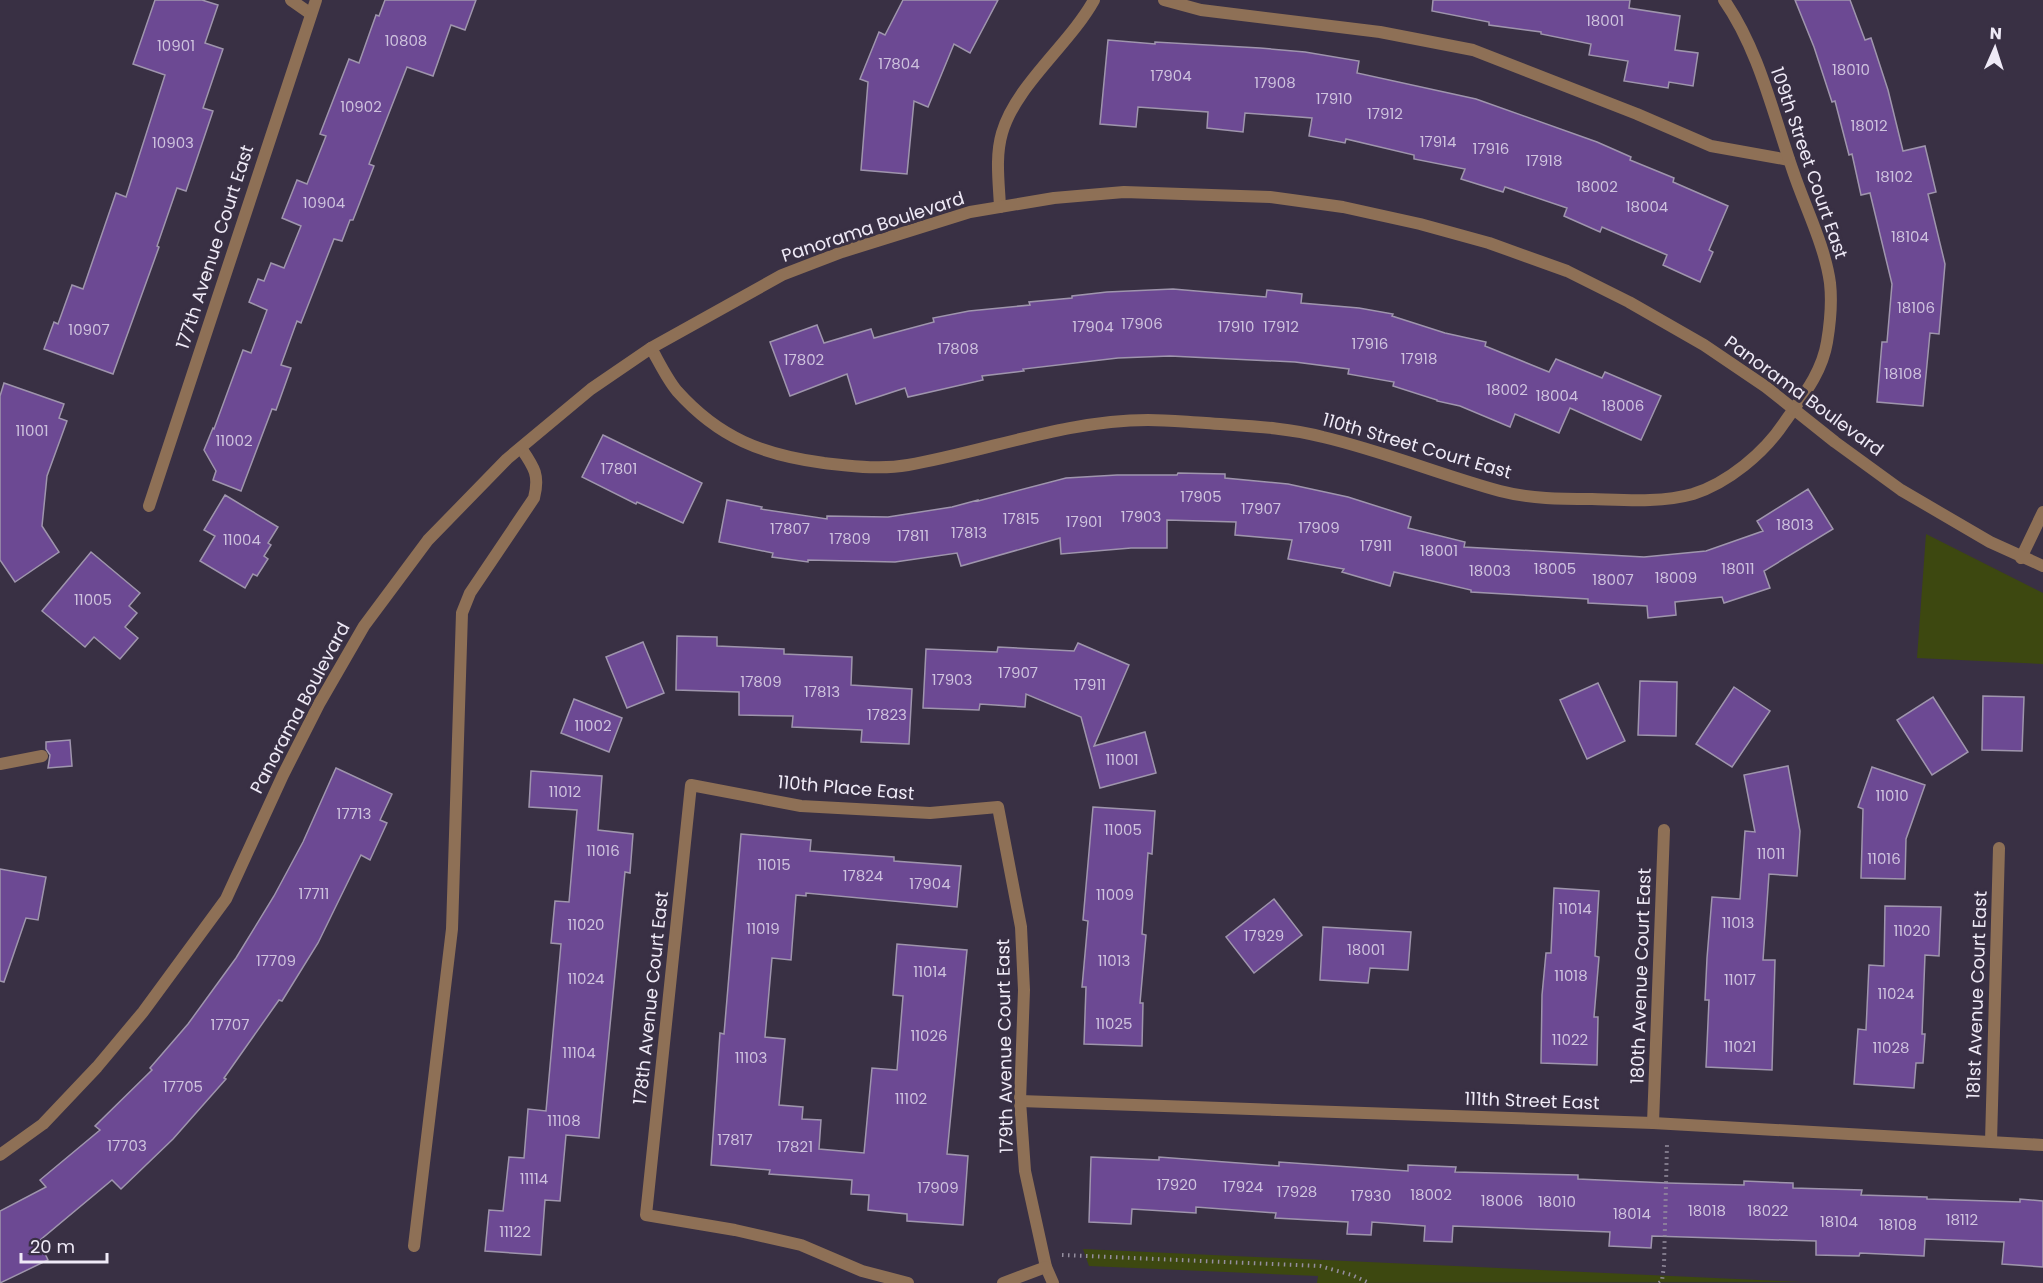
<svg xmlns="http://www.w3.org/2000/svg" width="2043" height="1283" font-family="Poppins,sans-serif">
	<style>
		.green { fill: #3d4810 }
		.building { fill: #6c4993; stroke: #9f95ad; stroke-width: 1.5 }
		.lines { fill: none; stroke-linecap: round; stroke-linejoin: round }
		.path { stroke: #958e9f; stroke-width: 4; stroke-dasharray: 1.5 4.5; stroke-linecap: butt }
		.service { stroke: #8e7056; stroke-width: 12 }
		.minor { stroke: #8e7056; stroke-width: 12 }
		.labels { text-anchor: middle; stroke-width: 6; stroke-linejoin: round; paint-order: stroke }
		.number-label { font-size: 15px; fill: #cec2de }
		.street-label { font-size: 18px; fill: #efeaf7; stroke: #393044 }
	</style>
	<rect width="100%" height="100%" fill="#393044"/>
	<!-- green -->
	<g class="green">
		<polygon points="1926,534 2043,593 2043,664 1917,658"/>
		<polygon points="1083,1249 1802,1282 1317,1283 1318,1276 1089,1266"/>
	</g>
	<!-- building -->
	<g class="building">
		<polygon points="155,0 202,0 218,5 205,43 223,49 203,108 213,111 186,191 177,188 157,246 159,247 113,374 44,349 54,322 58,324 72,285 83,289 116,193 126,197 165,75 133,64"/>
		<polygon points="385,0 476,0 465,30 451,25 433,76 407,67 369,164 374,166 353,220 350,220 342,241 334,239 301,323 297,321 281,365 291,368 276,410 272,409 241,491 213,480 216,471 204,450 213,428 214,429 243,350 251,353 267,310 249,302 258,279 264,281 271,263 284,268 301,226 282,218 297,180 307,184 326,136 320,134 349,59 359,63 376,15 379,16"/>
		<polygon points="903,0 998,0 970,53 954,44 928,107 914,101 907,174 861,170 868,82 860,79 879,32 885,35"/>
		<polygon points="1433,0 1630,0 1629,8 1680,16 1675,50 1698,53 1693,86 1669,82 1668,88 1624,81 1628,61 1589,55 1591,44 1541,34 1541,32 1489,25 1489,22 1432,11"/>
		<polygon points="1795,0 1850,0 1865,40 1871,38 1888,90 1903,151 1925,146 1936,192 1928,194 1945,264 1939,334 1930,333 1923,406 1877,402 1882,342 1887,342 1892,284 1870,193 1861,195 1852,154 1849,155 1835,101 1832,102 1814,47"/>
		<polygon points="1108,40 1155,44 1155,42 1260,48 1305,52 1359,61 1357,73 1476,99 1597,142 1631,157 1630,160 1674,178 1673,182 1728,206 1709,250 1713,252 1700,282 1663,265 1667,255 1602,227 1600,232 1564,216 1567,208 1505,187 1503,192 1461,179 1465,169 1414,159 1414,155 1346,139 1345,143 1309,136 1312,118 1245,113 1243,132 1207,128 1208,112 1138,107 1136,127 1100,124"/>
		<polygon points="1173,289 1266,297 1267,290 1302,294 1301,303 1359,308 1393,314 1392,316 1445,333 1486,342 1485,346 1549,372 1556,359 1602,378 1605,372 1661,396 1641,440 1570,408 1559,433 1515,414 1510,427 1460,406 1437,401 1437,400 1393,386 1394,382 1348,374 1349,369 1295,362 1170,356 1118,358 1023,369 1024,371 982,376 983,380 908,397 905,388 856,404 847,374 790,396 770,342 817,325 824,343 871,329 874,338 934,322 933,318 969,311 1030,305 1029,302 1072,298 1072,296 1107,292"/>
		<polygon points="4,383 64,404 59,418 67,421 47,476 42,526 59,552 15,582 0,560 0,396"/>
		<polygon points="603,435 702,483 683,523 637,502 636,504 582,477"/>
		<polygon points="1178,473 1225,474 1225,478 1288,484 1348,497 1411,517 1408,528 1465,542 1464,547 1644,557 1706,551 1763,531 1757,521 1808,489 1833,529 1764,571 1770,588 1724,603 1722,597 1675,602 1676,615 1648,618 1647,606 1588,603 1588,599 1471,592 1471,590 1394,572 1390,586 1342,572 1344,569 1288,559 1292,540 1235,535 1236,522 1167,520 1167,548 1131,548 1061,554 1060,538 961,566 957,553 895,562 808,560 808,562 772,557 773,553 719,542 727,500 762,507 761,509 827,519 827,516 888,517 952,507 978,500 978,501 1066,478 1117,475 1177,475"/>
		<polygon points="225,495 278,527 268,543 271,545 264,556 268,559 257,576 253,574 245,588 200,561 215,536 204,530"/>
		<polygon points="91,552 140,593 129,606 137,613 125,627 138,638 120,659 94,637 85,647 42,611"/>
		<polygon points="677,636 717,637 717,646 784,649 784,654 852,657 851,685 912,689 909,744 861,742 862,730 792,727 793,716 739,715 739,692 676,690"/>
		<polygon points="643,642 664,693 627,708 606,657"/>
		<polygon points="1078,643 1129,665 1094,746 1145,732 1156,773 1100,788 1081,717 1026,694 1025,707 980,704 979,710 923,708 926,649 997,652 998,647 1074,651"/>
		<polygon points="1640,681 1677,682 1676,736 1638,735"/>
		<polygon points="1598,683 1625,741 1587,759 1560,700"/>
		<polygon points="1734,687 1770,711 1732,767 1696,744"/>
		<polygon points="1983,696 2024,697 2022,751 1982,750"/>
		<polygon points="1933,697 1968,752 1932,775 1897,720"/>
		<polygon points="574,699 622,718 609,752 561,733"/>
		<polygon points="70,740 72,766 48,768 50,755 46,749 46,742"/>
		<polygon points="1788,766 1800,831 1797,876 1769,874 1763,960 1775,960 1772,1070 1706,1067 1709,1000 1705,1000 1707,958 1712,897 1740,899 1745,831 1755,832 1744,775"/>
		<polygon points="1872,767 1925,785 1906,839 1905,879 1861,878 1863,809 1858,807"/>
		<polygon points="336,768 392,794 380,820 387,823 370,860 361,855 318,943 282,1001 279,1000 224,1078 226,1079 173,1139 121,1189 112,1180 39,1241 48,1260 0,1283 0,1211 46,1187 40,1180 100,1130 95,1126 152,1070 150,1068 188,1024 236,958 274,896 303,842"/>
		<polygon points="531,771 602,776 598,830 633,834 630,873 625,872 599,1138 566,1135 560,1201 545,1200 541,1255 485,1251 489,1210 503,1211 509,1157 524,1158 528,1109 546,1111 561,944 551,943 555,901 569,902 577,810 529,807"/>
		<polygon points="1093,807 1155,811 1152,854 1148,853 1142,934 1146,935 1140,1003 1143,1003 1142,1046 1084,1044 1086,987 1082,987 1088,921 1083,920"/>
		<polygon points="741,834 811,840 810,851 894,857 894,861 961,866 957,907 806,893 806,896 796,895 791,960 772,958 765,1037 785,1039 779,1105 803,1107 802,1119 821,1120 819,1149 864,1153 872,1068 897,1070 903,996 893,995 897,944 967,950 947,1154 968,1156 963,1225 907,1221 907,1214 868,1210 869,1195 851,1194 852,1180 769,1174 770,1170 711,1165 720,1033 724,1034"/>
		<polygon points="0,869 46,877 38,920 26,918 4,982 0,981"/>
		<polygon points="1554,888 1599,891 1595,956 1599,957 1594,1017 1598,1017 1597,1065 1541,1063 1542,995 1546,953 1551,953"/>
		<polygon points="1274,899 1302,935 1254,973 1226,937"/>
		<polygon points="1885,906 1941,907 1939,956 1925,955 1922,1034 1925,1034 1923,1063 1916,1063 1914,1088 1854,1084 1858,1029 1866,1030 1869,965 1884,966"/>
		<polygon points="1323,927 1411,932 1408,970 1370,968 1368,983 1320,980"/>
		<polygon points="1091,1157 1159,1160 1159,1157 1279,1166 1279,1162 1408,1171 1408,1165 1456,1167 1455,1172 1578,1175 1578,1179 1667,1183 1744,1185 1744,1181 1793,1183 1793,1188 1862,1190 1861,1195 1927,1197 1927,1199 2020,1202 2020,1199 2043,1201 2043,1267 2002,1264 2004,1242 1925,1239 1924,1256 1860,1253 1859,1256 1816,1255 1816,1241 1652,1236 1651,1248 1609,1246 1610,1232 1453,1226 1452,1242 1424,1241 1425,1226 1372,1222 1371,1235 1347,1234 1348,1222 1275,1218 1276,1213 1196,1207 1196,1213 1132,1209 1131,1224 1089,1222"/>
	</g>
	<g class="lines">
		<!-- path -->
		<g class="path">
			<polyline points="1062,1255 1320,1266 1352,1275 1369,1283"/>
			<polyline points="1659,1283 1662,1281 1664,1265 1667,1144"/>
		</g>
		<!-- service -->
		<g class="service">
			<polyline points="1164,0 1201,10 1380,32 1473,50 1637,114 1711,146 1789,160"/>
			<polyline points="0,764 42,756"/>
			<path d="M414,1246L452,929L462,613L470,593L534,498C540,475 534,467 521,448"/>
		</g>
		<!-- minor -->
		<g class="minor">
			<polyline points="291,0 311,14"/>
			<path d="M1000,207C999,183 995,157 1002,133C1016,85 1069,45 1094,0"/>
			<path d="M651,348C659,362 667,379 677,391C719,438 763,455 824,463C852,466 880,470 908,465C988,451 1066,420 1148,420C1167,420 1187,422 1206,423C1246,426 1285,427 1323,437C1383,451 1441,475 1500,491C1531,499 1561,499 1592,499C1625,500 1661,503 1693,494C1728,483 1764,453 1784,423C1802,397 1822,373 1827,342C1830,324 1832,301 1830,283C1825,246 1805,207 1793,171C1773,114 1759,50 1724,0"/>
			<polyline points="149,506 316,0"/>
			<polyline points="2021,558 2043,512"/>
			<polyline points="1020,1101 1653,1123 2043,1145"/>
			<polyline points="1653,1123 1664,830"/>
			<polyline points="1991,1142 1999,848"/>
			<polyline points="0,1155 43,1124 97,1067 143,1012 226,899 283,775 319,704 364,626 428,540 507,459 591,389 651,348 782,275 842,252 970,212 1054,198 1124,192 1270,197 1343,207 1420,224 1489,243 1567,271 1629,302 1704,345 1766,387 1835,442 1901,490 1990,542 2043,566"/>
			<polyline points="908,1283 862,1271 801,1245 735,1230 646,1215 691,785 801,806 930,813 998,807 1021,927 1024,990 1020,1101 1025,1171 1046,1267 1053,1283"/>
			<polyline points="1003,1283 1046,1267"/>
		</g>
	</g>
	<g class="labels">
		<!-- number labels -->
		<g class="number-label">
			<text x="1605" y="26">18001</text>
			<text x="406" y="46">10808</text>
			<text x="176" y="51">10901</text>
			<text x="899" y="69">17804</text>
			<text x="1851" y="75">18010</text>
			<text x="1171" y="81">17904</text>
			<text x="1275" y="88">17908</text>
			<text x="1334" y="104">17910</text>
			<text x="361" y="112">10902</text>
			<text x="1385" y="119">17912</text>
			<text x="1869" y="131">18012</text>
			<text x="1438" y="147">17914</text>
			<text x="173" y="148">10903</text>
			<text x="1491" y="154">17916</text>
			<text x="1544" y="166">17918</text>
			<text x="1894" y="182">18102</text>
			<text x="1597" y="192">18002</text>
			<text x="324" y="208">10904</text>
			<text x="1647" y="212">18004</text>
			<text x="1910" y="242">18104</text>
			<text x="1916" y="313">18106</text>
			<text x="1142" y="329">17906</text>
			<text x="1093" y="332">17904</text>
			<text x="1236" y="332">17910</text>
			<text x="1281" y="332">17912</text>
			<text x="89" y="335">10907</text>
			<text x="1370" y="349">17916</text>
			<text x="958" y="354">17808</text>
			<text x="1419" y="364">17918</text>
			<text x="804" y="365">17802</text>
			<text x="1903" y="379">18108</text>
			<text x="1507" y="395">18002</text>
			<text x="1557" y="401">18004</text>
			<text x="1623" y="411">18006</text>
			<text x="32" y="436">11001</text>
			<text x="234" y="446">11002</text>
			<text x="619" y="474">17801</text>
			<text x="1201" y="502">17905</text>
			<text x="1261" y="514">17907</text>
			<text x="1141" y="522">17903</text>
			<text x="1021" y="524">17815</text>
			<text x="1084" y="527">17901</text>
			<text x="1795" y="530">18013</text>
			<text x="1319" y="533">17909</text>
			<text x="790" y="534">17807</text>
			<text x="969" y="538">17813</text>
			<text x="913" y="541">17811</text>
			<text x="850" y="544">17809</text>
			<text x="242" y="545">11004</text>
			<text x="1376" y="551">17911</text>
			<text x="1439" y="556">18001</text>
			<text x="1555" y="574">18005</text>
			<text x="1738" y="574">18011</text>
			<text x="1490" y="576">18003</text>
			<text x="1676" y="583">18009</text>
			<text x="1613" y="585">18007</text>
			<text x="93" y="605">11005</text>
			<text x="1018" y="678">17907</text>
			<text x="952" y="685">17903</text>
			<text x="761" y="687">17809</text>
			<text x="1090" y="690">17911</text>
			<text x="822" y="697">17813</text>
			<text x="887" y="720">17823</text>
			<text x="593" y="731">11002</text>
			<text x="1122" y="765">11001</text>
			<text x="565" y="797">11012</text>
			<text x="1892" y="801">11010</text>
			<text x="354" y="819">17713</text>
			<text x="1123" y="835">11005</text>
			<text x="603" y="856">11016</text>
			<text x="1771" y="859">11011</text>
			<text x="1884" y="864">11016</text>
			<text x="774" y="870">11015</text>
			<text x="863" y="881">17824</text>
			<text x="930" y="889">17904</text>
			<text x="314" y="899">17711</text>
			<text x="1115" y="900">11009</text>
			<text x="1575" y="914">11014</text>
			<text x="1738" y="928">11013</text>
			<text x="586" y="930">11020</text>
			<text x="763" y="934">11019</text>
			<text x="1912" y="936">11020</text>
			<text x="1264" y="941">17929</text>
			<text x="1366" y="955">18001</text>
			<text x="276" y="966">17709</text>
			<text x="1114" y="966">11013</text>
			<text x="930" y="977">11014</text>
			<text x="1571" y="981">11018</text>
			<text x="586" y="984">11024</text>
			<text x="1740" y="985">11017</text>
			<text x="1896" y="999">11024</text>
			<text x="1114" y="1029">11025</text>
			<text x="230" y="1030">17707</text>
			<text x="929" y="1041">11026</text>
			<text x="1570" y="1045">11022</text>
			<text x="1740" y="1052">11021</text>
			<text x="1891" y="1053">11028</text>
			<text x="579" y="1058">11104</text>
			<text x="751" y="1063">11103</text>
			<text x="183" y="1092">17705</text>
			<text x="911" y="1104">11102</text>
			<text x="564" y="1126">11108</text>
			<text x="735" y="1145">17817</text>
			<text x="127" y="1151">17703</text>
			<text x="795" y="1152">17821</text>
			<text x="534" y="1184">11114</text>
			<text x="1177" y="1190">17920</text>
			<text x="1243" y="1192">17924</text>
			<text x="938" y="1193">17909</text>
			<text x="1297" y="1197">17928</text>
			<text x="1431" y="1200">18002</text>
			<text x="1371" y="1201">17930</text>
			<text x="1502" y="1206">18006</text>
			<text x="1557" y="1207">18010</text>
			<text x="1707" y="1216">18018</text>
			<text x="1768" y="1216">18022</text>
			<text x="1632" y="1219">18014</text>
			<text x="1962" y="1225">18112</text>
			<text x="1839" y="1227">18104</text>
			<text x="1898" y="1230">18108</text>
			<text x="515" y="1237">11122</text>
		</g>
		<!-- street labels -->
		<g class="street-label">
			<text transform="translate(1809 163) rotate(71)" y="6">109th Street Court East</text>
			<text transform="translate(873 227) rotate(-18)" y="6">Panorama Boulevard</text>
			<text transform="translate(215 247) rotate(-72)" y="6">177th Avenue Court East</text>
			<text transform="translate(1804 396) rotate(36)" y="6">Panorama Boulevard</text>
			<text transform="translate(1417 446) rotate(16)" y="6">110th Street Court East</text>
			<text transform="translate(300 708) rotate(-62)" y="6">Panorama Boulevard</text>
			<text transform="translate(846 788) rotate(5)" y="6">110th Place East</text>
			<text transform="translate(1641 976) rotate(-88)" y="6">180th Avenue Court East</text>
			<text transform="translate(1977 995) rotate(-88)" y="6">181st Avenue Court East</text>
			<text transform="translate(651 998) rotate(-84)" y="6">178th Avenue Court East</text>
			<text transform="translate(1005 1046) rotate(-91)" y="6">179th Avenue Court East</text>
			<text transform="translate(1532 1101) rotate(2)" y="6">111th Street East</text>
		</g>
	</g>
	<!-- north arrow -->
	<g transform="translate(1995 48) rotate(3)" stroke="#393044" stroke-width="4.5" paint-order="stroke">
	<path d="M0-4.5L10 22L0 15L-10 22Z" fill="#efeaf7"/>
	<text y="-9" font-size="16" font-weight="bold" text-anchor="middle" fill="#efeaf7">N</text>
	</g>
	<!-- scale -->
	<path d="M21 1253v9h86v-9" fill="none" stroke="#efeaf7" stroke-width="3"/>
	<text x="30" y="1253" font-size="18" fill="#efeaf7" stroke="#393044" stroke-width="4.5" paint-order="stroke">20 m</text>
</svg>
